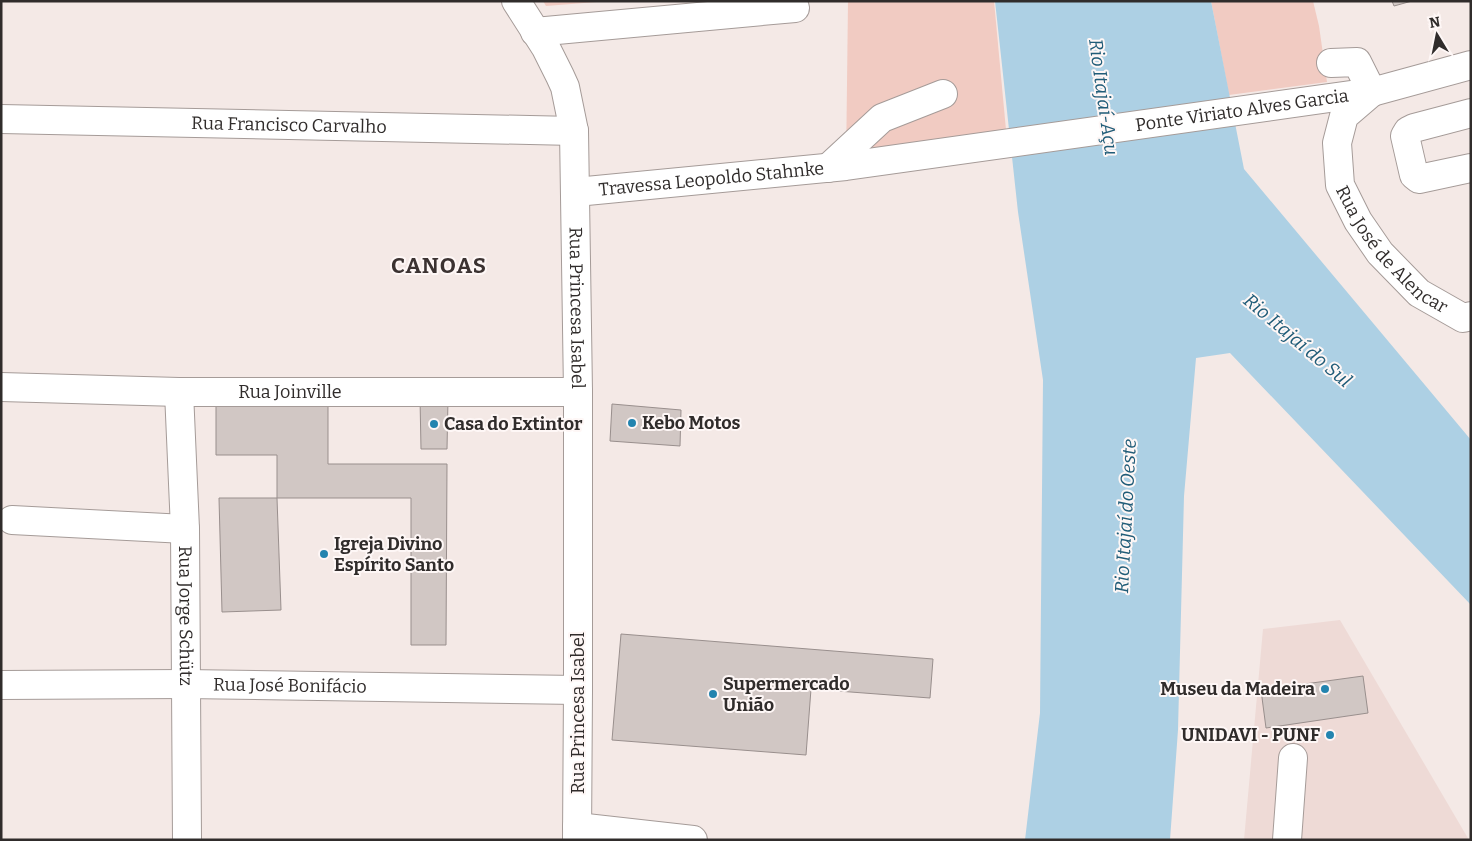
<svg xmlns="http://www.w3.org/2000/svg" width="1472" height="841" font-family="Bitter,serif">
	<style>
		.built { fill: #eedad6 }
		.green { fill: #f1cbc2 }
		.water { fill: #add0e4 }
		.building { fill: #d1c7c4; stroke: #998f8d }
		.lines { fill: none; stroke-linecap: round; stroke-linejoin: round }
		.minor-casing { stroke: #a59b98; stroke-width: 30 }
		.minor { stroke: #fff; stroke-width: 28 }
		.poi-dot { fill: #2384af; stroke: #fef7f6; stroke-width: 2 }
		.labels { text-anchor: middle; stroke-width: 4; stroke-linejoin: round; paint-order: stroke }
		.street-label { font-size: 18px; fill: #302c2b; stroke: #fef7f6 }
		.poi-label { font-size: 18px; font-weight: bold; fill: #302c2b; stroke: #fef7f6; text-anchor: start }
		.water-label { font-size: 19px; font-style: italic; fill: #205c78; stroke: #fef7f6 }
		.district-label { font-size: 22px; font-weight: bold; letter-spacing: 1px; fill: #3b3231; stroke: #fef7f6 }
	</style>
	<rect width="100%" height="100%" fill="#f4e9e6"/>
	<!-- built -->
	<polygon class="built" points="1340,620 1469,840 1244,840 1263,629"/>
	<!-- green -->
	<g class="green">
		<polygon points="543,1 609,1 546,6"/>
		<polygon points="848,1 994,1 1006,130 846,166"/>
		<polygon points="1211,1 1313,1 1319,26 1327,82 1229,95"/>
	</g>
	<!-- water -->
	<polygon class="water" points="995,1 1211,1 1244,169 1471,440 1471,605 1230,353 1196,358 1184,496 1178,730 1170,840 1025,840 1040,713 1043,380 1018,212"/>
	<!-- building -->
	<g class="building">
		<polygon points="1392,1 1412,1 1394,6"/>
		<polygon points="420,398 448,399 447,449 421,449"/>
		<polygon points="216,403 328,403 328,464 447,464 446,645 411,645 411,498 277,498 277,455 216,455"/>
		<polygon points="612,404 681,410 680,446 610,441"/>
		<polygon points="219,498 277,498 281,610 222,612"/>
		<polygon points="621,634 933,659 930,698 811,689 806,755 612,740"/>
		<polygon points="1363,676 1368,713 1266,728 1261,690"/>
	</g>
	<g class="lines">
		<!-- minor casing -->
		<g class="minor-casing">
			<g id="minor">
				<path id="s1" d="M516,1L546,48L560,76L565,87L574,131L578,392V690L577,840"/>
				<polyline points="535,32 795,8"/>
				<polyline points="1331,63 1357,62 1372,92"/>
				<path id="s2" d="M1372,92L1344,116L1337,143L1340,185L1358,221L1380,253L1419,293L1463,318L1471,316"/>
				<polyline points="1471,113 1414,128 1408,131 1405,136 1414,175 1419,179 1471,168"/>
				<path id="s3" d="M1,119L574,131"/>
				<polyline points="828,168 882,118 943,94"/>
				<path id="s4" d="M576,192L846,166L1372,92L1471,65"/>
				<path id="s5" d="M1,387L179,392H578"/>
				<path id="s6" d="M179,392L185,529L187,840"/>
				<polyline points="12,520 185,529"/>
				<path id="s7" d="M1,685L185,684L578,690"/>
				<polyline points="577,827 693,840"/>
				<polyline points="1287,840 1293,758"/>
			</g>
		</g>
		<!-- minor -->
		<use href="#minor" class="minor"/>
	</g>
	<!-- markers -->
	<g class="poi-dot">
		<circle cx="632" cy="423" r="5"/>
		<circle cx="434" cy="424" r="5"/>
		<circle cx="324" cy="554" r="5"/>
		<circle cx="1325" cy="689" r="5"/>
		<circle cx="713" cy="694" r="5"/>
		<circle cx="1330" cy="735" r="5"/>
	</g>
	<g class="labels">
		<!-- street labels -->
		<g class="street-label">
			<text dy="6" stroke="none"><textPath href="#s4" startOffset="671">Ponte Viriato Alves Garcia</textPath></text>
			<text dy="6" stroke="none"><textPath href="#s3" startOffset="288">Rua Francisco Carvalho</textPath></text>
			<text dy="6" stroke="none"><textPath href="#s4" startOffset="136">Travessa Leopoldo Stahnke</textPath></text>
			<text dy="6" stroke="none"><textPath href="#s2" startOffset="191">Rua José de Alencar</textPath></text>
			<text dy="6" stroke="none"><textPath href="#s1" startOffset="321">Rua Princesa Isabel</textPath></text>
			<text dy="6" stroke="none"><textPath href="#s5" startOffset="289">Rua Joinville</textPath></text>
			<text dy="6" stroke="none"><textPath href="#s6" startOffset="224">Rua Jorge Schütz</textPath></text>
			<text dy="6" stroke="none"><textPath href="#s7" startOffset="289">Rua José Bonifácio</textPath></text>
			<text transform="translate(578 713) rotate(-90)" y="6">Rua Princesa Isabel</text>
		</g>
		<!-- poi labels -->
		<g class="poi-label">
			<text x="642" y="429">Kebo Motos</text>
			<text x="444" y="430">Casa do Extintor</text>
			<text x="334" y="550">Igreja Divino<tspan x="334" dy="21">Espírito Santo</tspan></text>
			<text x="723" y="690">Supermercado<tspan x="723" dy="21">União</tspan></text>
			<text x="1315" y="695" text-anchor="end">Museu da Madeira</text>
			<text x="1320" y="741" text-anchor="end">UNIDAVI - PUNF</text>
		</g>
		<!-- water labels -->
		<g class="water-label">
			<text transform="translate(1104 97) rotate(82)" y="7">Rio Itajaí-Açu</text>
			<text transform="translate(1298 340) rotate(40)" y="7">Rio Itajaí do Sul</text>
			<text transform="translate(1125 516) rotate(-87)" y="7">Rio Itajaí do Oeste</text>
		</g>
		<!-- district labels -->
		<g class="district-label">
			<text x="439" y="273">CANOAS</text>
		</g>
	</g>
	<!-- border -->
	<rect width="1472" height="841" fill="none" stroke="#302c2b" stroke-width="5"/>
	<!-- north arrow -->
	<g transform="translate(1437 35) rotate(350)" stroke="#fef7f6" stroke-width="4" paint-order="stroke">
	<path d="M0-4L9 19L0 12L-9 19Z" fill="#302c2b"/>
	<text y="-8" font-size="14" font-weight="bold" text-anchor="middle" fill="#302c2b">N</text>
	</g>
</svg>
